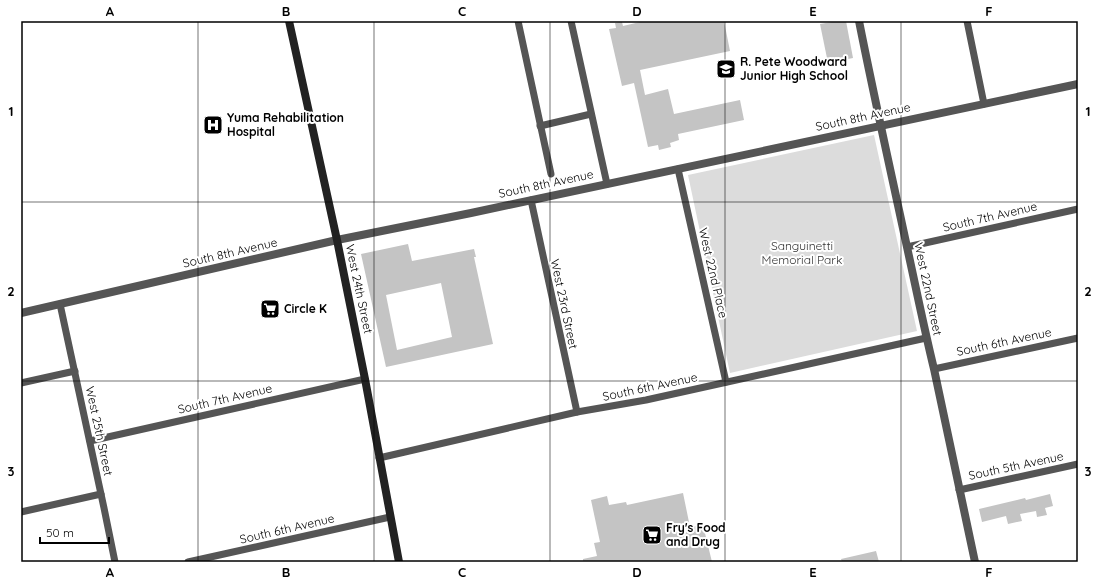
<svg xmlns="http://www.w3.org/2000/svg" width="1099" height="583" font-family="Quicksand,sans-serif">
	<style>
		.green { fill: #dcdcdc }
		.building { fill: #c4c4c4; fill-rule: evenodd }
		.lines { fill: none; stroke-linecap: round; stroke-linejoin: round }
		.minor { stroke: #555; stroke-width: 7 }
		.tertiary { stroke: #555; stroke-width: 8 }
		.secondary { stroke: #222; stroke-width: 8 }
		.grid { fill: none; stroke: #000; stroke-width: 1; stroke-opacity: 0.55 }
		.labels { text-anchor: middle; stroke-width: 4; stroke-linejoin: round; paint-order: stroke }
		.poi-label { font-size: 12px; font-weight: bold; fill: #000; stroke: #fff; text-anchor: start }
		.street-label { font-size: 12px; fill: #000; stroke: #fff }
		.park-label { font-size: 12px; fill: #333; stroke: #fff }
		.neatline { fill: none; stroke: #000; stroke-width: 1.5 }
		.grid-label { font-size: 13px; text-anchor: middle; font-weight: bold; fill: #000 }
	</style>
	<rect width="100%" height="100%" fill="#fff"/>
	<!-- green -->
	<polygon class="green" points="874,135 917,331 730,373 688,175"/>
	<!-- building -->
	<g class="building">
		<polygon points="640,21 724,21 730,51 640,70 645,95 668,89 674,114 740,100 744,120 678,134 679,140 670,143 671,147 659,150 658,145 648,147 634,83 622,86 609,29 616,28 615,23 622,22 623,26 640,22"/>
		<polygon points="838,21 846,21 853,58 828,63 820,24"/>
		<path d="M408,244L412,261L474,249L476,257H474L493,344L386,367L361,254ZM441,283L452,337L397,350L386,295Z"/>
		<polygon points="683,493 690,527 703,525 712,562 583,562 583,559 597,556 594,543 600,542 591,500 607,496 609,505 626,502 627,505"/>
		<polygon points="1050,494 1053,506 1045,508 1047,515 1037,517 1036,511 1020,514 1022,521 1008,524 1006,516 982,522 979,509 1025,498 1026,500"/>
		<polygon points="876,551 879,562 842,562 841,559"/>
	</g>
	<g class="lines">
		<!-- minor -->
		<g class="minor">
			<polyline points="518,21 551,174"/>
			<polyline points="571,21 607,184"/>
			<polyline points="967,21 984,104"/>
			<polyline points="540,126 591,114"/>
			<polyline points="678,169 726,382"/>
			<polyline points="531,200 577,412"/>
			<polyline points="907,247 1078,209"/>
			<polyline points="60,304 104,508 115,562"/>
			<polyline points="934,369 1078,338"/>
			<polyline points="21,383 75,371"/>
			<polyline points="90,441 365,379"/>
			<polyline points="379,458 577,412 646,400 926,338"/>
			<polyline points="959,490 1078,464"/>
			<polyline points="21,512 101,494"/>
			<polyline points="188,562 390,517"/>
		</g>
		<!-- tertiary -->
		<g class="tertiary">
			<path d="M859,21C874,97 891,172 907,247C916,288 924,328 934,369L975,562"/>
			<polyline points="21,313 337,240 471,213 1078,84"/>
		</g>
		<!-- secondary -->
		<polyline class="secondary" points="289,21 337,240 365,379 399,562"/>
	</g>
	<!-- grid -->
	<path class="grid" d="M198,21V562M374,21V562M550,21V562M725,21V562M901,21V562M21,202H1078M21,381H1078"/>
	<!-- icons -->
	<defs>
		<g id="school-square" transform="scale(1)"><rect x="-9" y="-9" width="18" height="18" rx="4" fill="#000" stroke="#fff"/><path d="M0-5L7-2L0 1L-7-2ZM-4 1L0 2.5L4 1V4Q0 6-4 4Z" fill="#fff"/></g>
		<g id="hospital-square" transform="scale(1)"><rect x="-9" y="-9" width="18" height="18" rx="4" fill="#000" stroke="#fff"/><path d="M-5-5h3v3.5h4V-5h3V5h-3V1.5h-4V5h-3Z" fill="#fff"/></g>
		<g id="supermarket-square" transform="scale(1)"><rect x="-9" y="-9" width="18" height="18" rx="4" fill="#000" stroke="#fff"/><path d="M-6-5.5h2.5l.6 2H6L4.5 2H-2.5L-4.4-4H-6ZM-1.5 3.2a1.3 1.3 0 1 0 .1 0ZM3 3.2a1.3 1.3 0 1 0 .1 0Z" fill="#fff"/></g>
	</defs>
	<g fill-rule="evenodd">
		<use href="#school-square" x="726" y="69"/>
		<use href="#hospital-square" x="213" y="125"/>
		<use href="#supermarket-square" x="270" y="309"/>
		<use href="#supermarket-square" x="652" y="535"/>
	</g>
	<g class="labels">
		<!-- poi labels -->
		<g class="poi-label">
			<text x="740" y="66">R. Pete Woodward<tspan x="740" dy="14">Junior High School</tspan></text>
			<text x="227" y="122">Yuma Rehabilitation<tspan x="227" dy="14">Hospital</tspan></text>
			<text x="284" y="313">Circle K</text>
			<text x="666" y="532">Fry's Food<tspan x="666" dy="14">and Drug</tspan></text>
		</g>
		<!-- street labels -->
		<g class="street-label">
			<text transform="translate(863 117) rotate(-12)" y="4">South 8th Avenue</text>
			<text transform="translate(546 184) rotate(-12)" y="4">South 8th Avenue</text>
			<text transform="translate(990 217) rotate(-13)" y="4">South 7th Avenue</text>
			<text transform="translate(230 253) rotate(-13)" y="4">South 8th Avenue</text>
			<text transform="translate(713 273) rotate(77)" y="4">West 22nd Place</text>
			<text transform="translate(359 289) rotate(78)" y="4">West 24th Street</text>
			<text transform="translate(928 289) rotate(78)" y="4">West 22nd Street</text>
			<text transform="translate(564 304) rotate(78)" y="4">West 23rd Street</text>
			<text transform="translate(1004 342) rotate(-12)" y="4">South 6th Avenue</text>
			<text transform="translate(650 387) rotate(-12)" y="4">South 6th Avenue</text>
			<text transform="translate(225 399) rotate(-13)" y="4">South 7th Avenue</text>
			<text transform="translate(99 431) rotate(78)" y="4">West 25th Street</text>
			<text transform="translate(1016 466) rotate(-12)" y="4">South 5th Avenue</text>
			<text transform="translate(287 529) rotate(-13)" y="4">South 6th Avenue</text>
		</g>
		<!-- park labels -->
		<g class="park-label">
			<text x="802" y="250">Sanguinetti<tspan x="802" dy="14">Memorial Park</tspan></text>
		</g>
	</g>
	<!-- border -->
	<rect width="1099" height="583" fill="none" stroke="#ffffff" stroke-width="44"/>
	<!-- scale -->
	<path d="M40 537v6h69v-6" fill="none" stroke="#000000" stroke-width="2"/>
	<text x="46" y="537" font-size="12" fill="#000000" stroke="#ffffff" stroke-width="3" paint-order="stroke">50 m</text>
	<rect x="22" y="22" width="1055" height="539" class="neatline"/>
	<g class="grid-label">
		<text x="110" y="16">A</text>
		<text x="286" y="16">B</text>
		<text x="462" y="16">C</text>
		<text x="637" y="16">D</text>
		<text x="813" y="16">E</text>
		<text x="989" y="16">F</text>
		<text x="11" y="116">1</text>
		<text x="1088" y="116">1</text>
		<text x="11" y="296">2</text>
		<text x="1088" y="296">2</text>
		<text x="11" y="476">3</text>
		<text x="1088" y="476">3</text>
		<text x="110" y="577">A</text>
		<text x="286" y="577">B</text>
		<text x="462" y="577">C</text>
		<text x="637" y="577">D</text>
		<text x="813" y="577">E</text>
		<text x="989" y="577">F</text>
	</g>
</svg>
